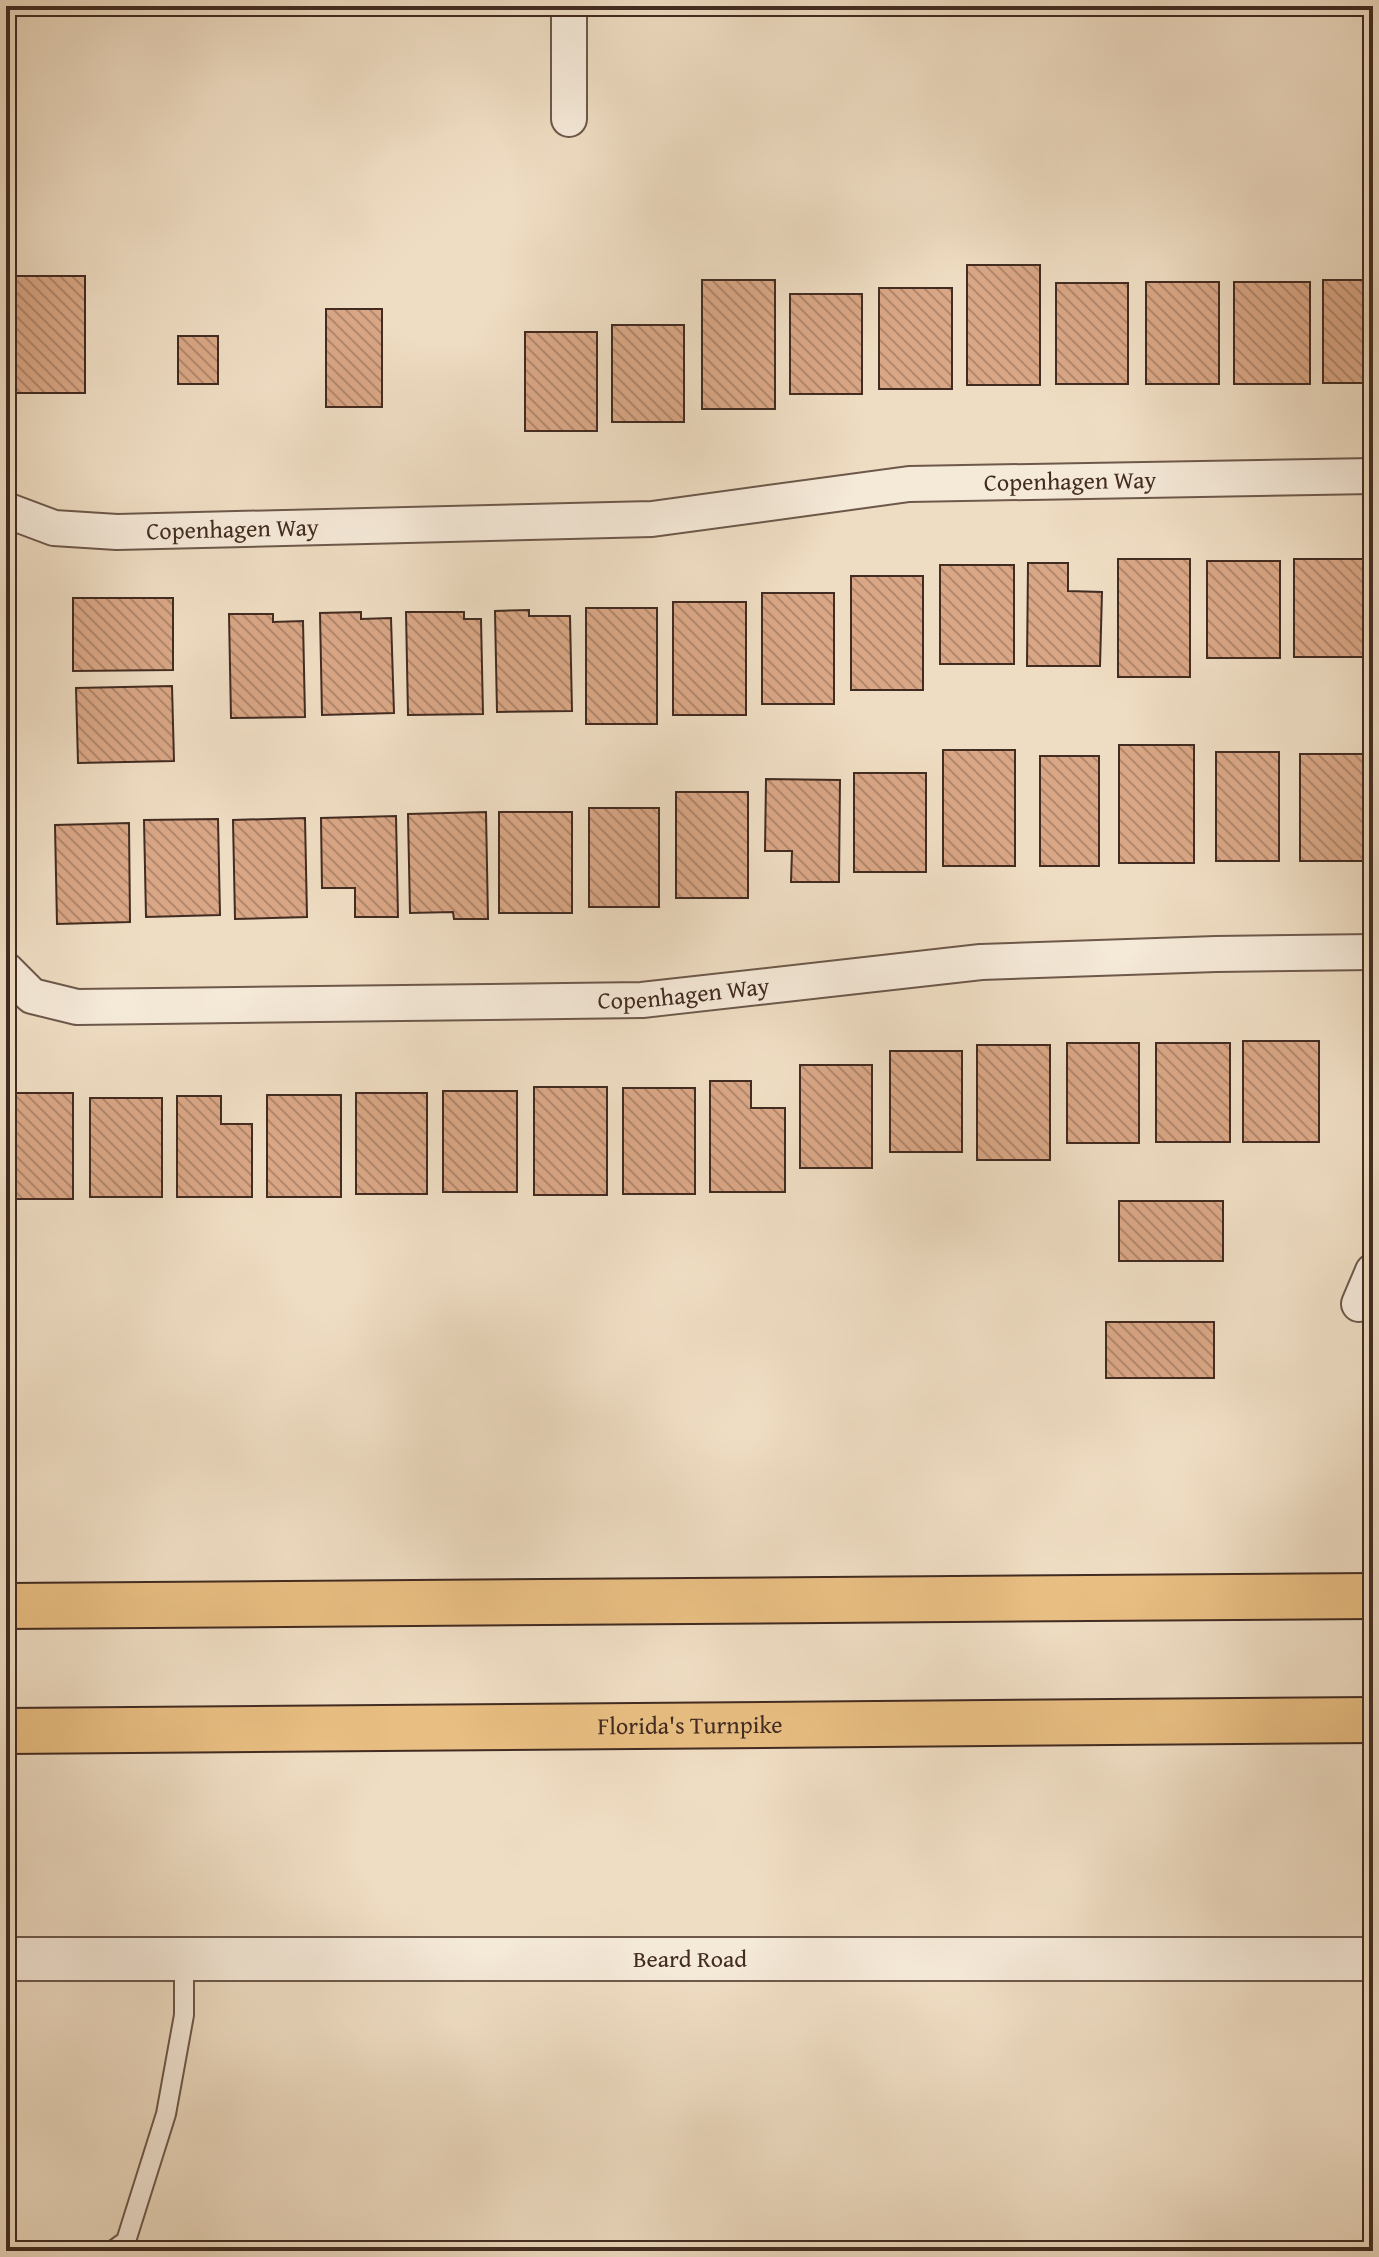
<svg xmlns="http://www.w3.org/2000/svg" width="1379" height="2257" font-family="'Gentium Book Plus',serif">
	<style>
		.building { fill: url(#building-back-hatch); stroke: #422b21; stroke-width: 2 }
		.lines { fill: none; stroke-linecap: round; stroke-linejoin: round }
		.service-casing { stroke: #6d584a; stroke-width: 22 }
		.minor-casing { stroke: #6d584a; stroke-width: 38 }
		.tertiary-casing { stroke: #6d584a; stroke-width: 46 }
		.motorway-casing { stroke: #422b21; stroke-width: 48 }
		.service { stroke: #f5e9d8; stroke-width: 18 }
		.minor { stroke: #f5e9d8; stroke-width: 34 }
		.tertiary { stroke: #f5e9d8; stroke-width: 42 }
		.motorway { stroke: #e8be82; stroke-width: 44 }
		.labels { text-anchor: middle; stroke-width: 8; stroke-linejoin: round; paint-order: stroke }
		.street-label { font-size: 24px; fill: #422b21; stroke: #f5e9d8 }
	</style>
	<defs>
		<pattern id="building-back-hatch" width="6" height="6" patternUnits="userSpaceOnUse" patternTransform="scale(2)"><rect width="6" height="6" fill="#daa786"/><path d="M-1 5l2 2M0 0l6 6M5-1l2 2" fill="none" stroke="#b2886d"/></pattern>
	</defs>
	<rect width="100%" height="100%" fill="#efddc3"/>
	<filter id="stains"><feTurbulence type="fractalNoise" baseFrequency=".0025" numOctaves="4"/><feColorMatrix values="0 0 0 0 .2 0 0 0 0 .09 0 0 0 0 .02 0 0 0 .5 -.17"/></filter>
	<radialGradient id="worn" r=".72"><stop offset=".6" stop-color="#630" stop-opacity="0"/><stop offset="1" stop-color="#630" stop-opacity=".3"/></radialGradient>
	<!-- building -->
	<g class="building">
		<rect x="967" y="265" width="73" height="120"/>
		<rect x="14" y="276" width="71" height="117"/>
		<rect x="702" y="280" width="73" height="129"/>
		<rect x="1323" y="280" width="50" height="103"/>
		<rect x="1146" y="282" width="73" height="102"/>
		<rect x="1234" y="282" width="76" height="102"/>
		<rect x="1056" y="283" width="72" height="101"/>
		<rect x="879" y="288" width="73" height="101"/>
		<rect x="790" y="294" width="72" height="100"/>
		<rect x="326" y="309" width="56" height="98"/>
		<rect x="612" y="325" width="72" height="97"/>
		<rect x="525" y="332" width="72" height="99"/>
		<rect x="178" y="336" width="40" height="48"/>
		<rect x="1118" y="559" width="72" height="118"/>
		<rect x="1294" y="559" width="74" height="98"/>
		<rect x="1207" y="561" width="73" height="97"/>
		<polygon points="1028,563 1068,563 1068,591 1102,592 1100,666 1027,666"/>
		<rect x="940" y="565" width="74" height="99"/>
		<rect x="851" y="576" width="72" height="114"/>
		<rect x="762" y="593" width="72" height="111"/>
		<polygon points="73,598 173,598 173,670 73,671"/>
		<rect x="673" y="602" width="73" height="113"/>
		<rect x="586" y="608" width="71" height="116"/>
		<polygon points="529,610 529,616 570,616 572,711 497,712 495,611"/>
		<polygon points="361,612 361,619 391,618 394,713 322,715 320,613"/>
		<polygon points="406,612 464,612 464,619 481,619 483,714 408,715"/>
		<polygon points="229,614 273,614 273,622 303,621 305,717 231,718"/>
		<polygon points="172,686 174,761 78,763 76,688"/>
		<rect x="1119" y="745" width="75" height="118"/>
		<rect x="943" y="750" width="72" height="116"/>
		<rect x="1216" y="752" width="63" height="109"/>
		<rect x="1300" y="754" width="73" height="107"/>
		<rect x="1040" y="756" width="59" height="110"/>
		<rect x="854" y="773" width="72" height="99"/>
		<polygon points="766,779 840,780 839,882 791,882 792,851 765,851"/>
		<rect x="676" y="792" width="72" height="106"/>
		<rect x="589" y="808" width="70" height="99"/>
		<polygon points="486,812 488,919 454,919 453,912 410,913 408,814"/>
		<rect x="499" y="812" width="73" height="101"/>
		<polygon points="396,816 398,917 355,917 355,888 322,888 321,818"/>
		<polygon points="305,818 307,917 235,919 233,820"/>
		<polygon points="218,819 220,915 146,917 144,820"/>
		<polygon points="129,823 130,922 57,924 55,825"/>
		<rect x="1243" y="1041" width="76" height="101"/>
		<rect x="1067" y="1043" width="72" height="100"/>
		<rect x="1156" y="1043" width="74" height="99"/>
		<rect x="977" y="1045" width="73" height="115"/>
		<rect x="890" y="1051" width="72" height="101"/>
		<rect x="800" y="1065" width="72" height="103"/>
		<polygon points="710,1081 751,1081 751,1108 785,1108 785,1192 710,1192"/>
		<rect x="534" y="1087" width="73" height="108"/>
		<rect x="623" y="1088" width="72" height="106"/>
		<rect x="443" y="1091" width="74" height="101"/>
		<rect x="6" y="1093" width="67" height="106"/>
		<rect x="356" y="1093" width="71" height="101"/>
		<rect x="267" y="1095" width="74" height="102"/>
		<polygon points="177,1096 221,1096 221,1124 252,1124 252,1197 177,1197"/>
		<rect x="90" y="1098" width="72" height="99"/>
		<rect x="1119" y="1201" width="104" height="60"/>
		<rect x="1106" y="1322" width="108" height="56"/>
	</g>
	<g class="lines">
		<!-- service casing -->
		<g class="service-casing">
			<polyline id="service" points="112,2251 126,2241 166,2114 184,2015 184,1959"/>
		</g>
		<!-- minor casing -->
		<g class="minor-casing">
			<g id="minor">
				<polyline points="569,6 569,119"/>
				<path id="s1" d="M6,510L54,528L117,532L652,519L909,484L1373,476"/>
				<path id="s2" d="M6,970L32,996L77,1007L642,1000L981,962L1216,954L1373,952"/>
				<polyline points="1359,1304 1373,1271"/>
			</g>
		</g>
		<!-- tertiary casing -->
		<g class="tertiary-casing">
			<g id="tertiary">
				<path id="s3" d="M6,1959H1373"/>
			</g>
		</g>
		<!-- motorway casing -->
		<g class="motorway-casing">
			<g id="motorway">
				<polyline points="6,1606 1373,1596"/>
				<path id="s4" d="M6,1731L1373,1720"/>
			</g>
		</g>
		<!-- service -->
		<use href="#service" class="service"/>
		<!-- minor -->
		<use href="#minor" class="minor"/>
		<!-- tertiary -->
		<use href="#tertiary" class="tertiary"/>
		<!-- motorway -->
		<use href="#motorway" class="motorway"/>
	</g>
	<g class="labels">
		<!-- street labels -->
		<g class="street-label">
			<text dy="8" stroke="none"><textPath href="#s1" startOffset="1070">Copenhagen Way</textPath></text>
			<text dy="8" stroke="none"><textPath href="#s1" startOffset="230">Copenhagen Way</textPath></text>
			<text dy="8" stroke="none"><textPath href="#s2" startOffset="690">Copenhagen Way</textPath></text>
			<text dy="8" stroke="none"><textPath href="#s4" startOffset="684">Florida's Turnpike</textPath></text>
			<text dy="8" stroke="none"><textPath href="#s3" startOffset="684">Beard Road</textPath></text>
		</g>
	</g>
	<!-- margin -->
	<rect width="1379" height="2257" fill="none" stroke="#efddc3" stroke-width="32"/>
	<rect x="8" y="8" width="1363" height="2241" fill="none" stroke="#422b21" stroke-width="4"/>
	<rect x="16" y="16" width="1347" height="2225" fill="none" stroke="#422b21" stroke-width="2"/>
	<rect width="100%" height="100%" filter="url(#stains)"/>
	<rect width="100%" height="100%" fill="url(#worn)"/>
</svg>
